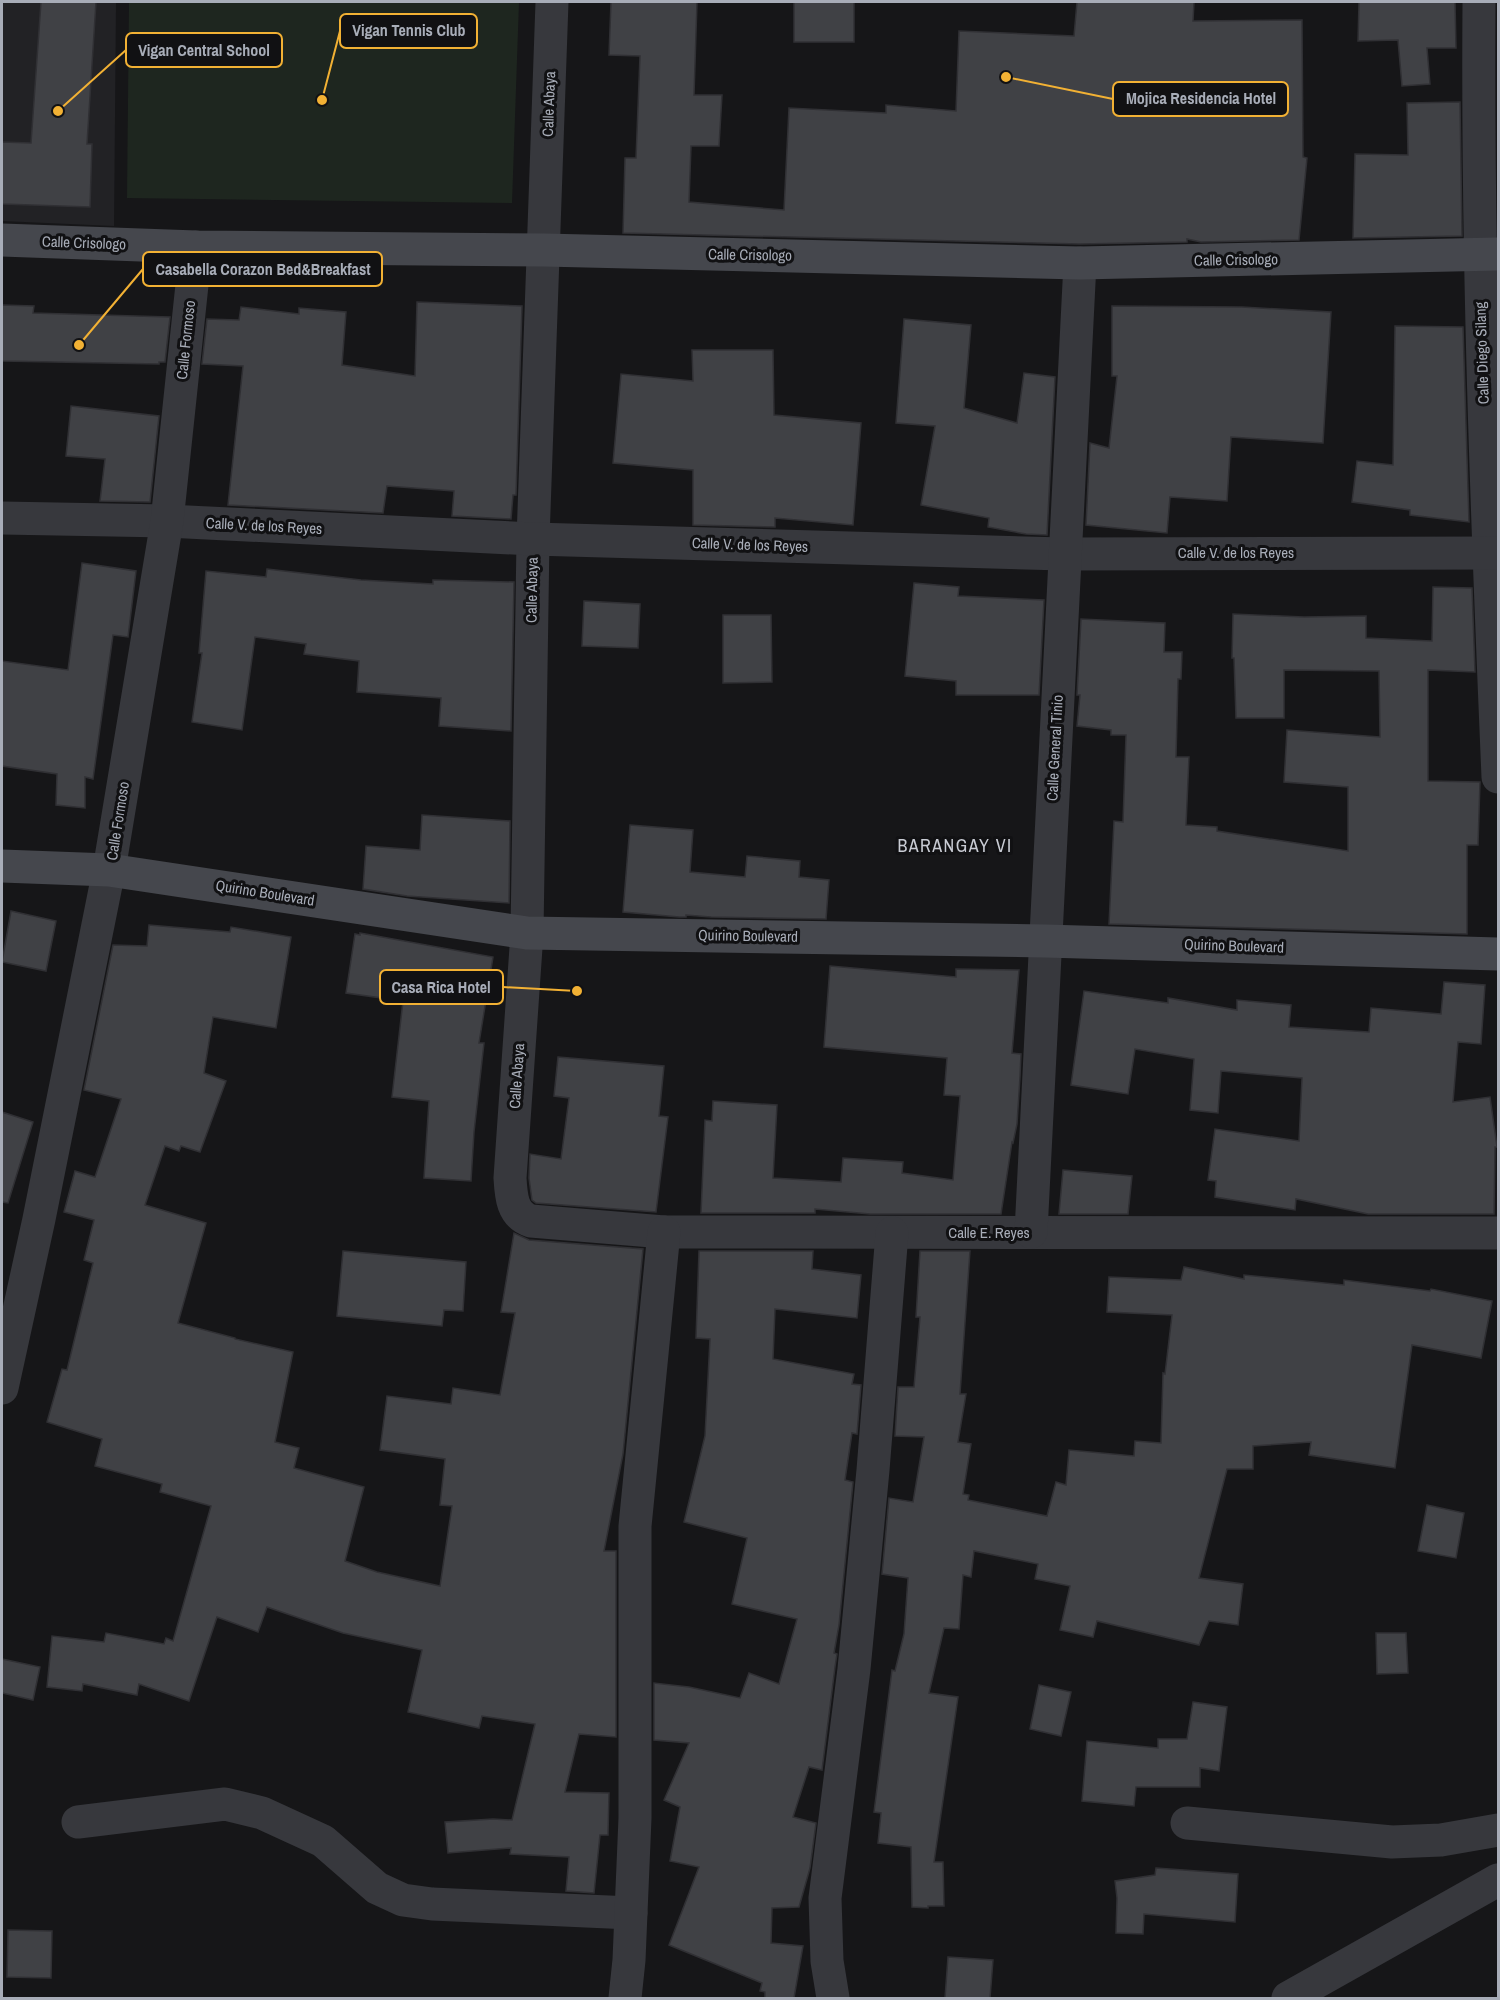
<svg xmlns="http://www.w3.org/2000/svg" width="1500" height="2000" font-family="'Archivo Narrow',sans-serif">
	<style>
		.built { fill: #222225 }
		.green { fill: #1e261f }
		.building { fill: #404145; stroke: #303034; stroke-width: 1.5 }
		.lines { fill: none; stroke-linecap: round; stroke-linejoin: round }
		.street { stroke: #37383d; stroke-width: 33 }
		.secondary { stroke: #45474d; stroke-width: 33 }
		.labels { text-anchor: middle; stroke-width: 6; stroke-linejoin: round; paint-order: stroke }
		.street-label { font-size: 15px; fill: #a8adb8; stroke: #111113 }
		.quarter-label { font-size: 18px; letter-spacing: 1.5px; fill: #c9ccd4; stroke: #111113 }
		.leader { fill: none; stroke: #f2b134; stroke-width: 2 }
		.callout-dot { fill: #f2b134; stroke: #111113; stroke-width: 2 }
		.callout { fill: #111113; stroke: #f2b134; stroke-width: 2 }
		.callout-label { font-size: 16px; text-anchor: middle; font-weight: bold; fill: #a8adb8 }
	</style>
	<rect width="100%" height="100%" fill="#161618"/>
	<!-- built -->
	<polygon class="built" points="2,2 116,2 114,226 2,221"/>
	<!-- green -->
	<polygon class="green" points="129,2 519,2 512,203 127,198"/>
	<!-- building -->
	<g class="building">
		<polygon points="41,2 96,2 87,144 92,144 90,207 2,204 2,142 31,143"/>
		<polygon points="611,2 697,2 694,95 722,95 719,146 691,146 689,202 784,210 789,108 886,113 886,105 956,111 959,31 1074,36 1077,2 1194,2 1193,21 1302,20 1303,157 1307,158 1299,240 1201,242 1187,239 1187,242 1080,244 623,233 625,158 636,158 640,56 609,55"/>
		<rect x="794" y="2" width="60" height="40"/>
		<polygon points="1359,2 1455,2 1456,48 1427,48 1430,84 1402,86 1398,40 1358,41"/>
		<polygon points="1460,102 1462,236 1353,238 1355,154 1408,155 1407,103"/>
		<polygon points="417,302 522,306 516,495 513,495 511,519 452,516 454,491 387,486 383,513 228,505 243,366 202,364 207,319 239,320 241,307 299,314 299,308 346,312 342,365 415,376"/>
		<polygon points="2,305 34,306 33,313 170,317 165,362 159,362 159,364 2,361"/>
		<polygon points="1112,306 1242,307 1331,312 1323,443 1231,437 1227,501 1170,497 1167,533 1086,525 1090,443 1109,448 1117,376 1112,376"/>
		<polygon points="904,319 971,325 964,408 1017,423 1024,373 1055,377 1047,535 1026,534 988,527 989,518 921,505 935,426 896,423"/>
		<polygon points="1395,326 1463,327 1469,522 1410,515 1410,510 1352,502 1357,461 1393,465"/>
		<polygon points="692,350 773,350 774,415 861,423 853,525 775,518 775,527 693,525 693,470 613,463 621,374 693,381"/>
		<polygon points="71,406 159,416 150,502 100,501 105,459 66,456"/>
		<polygon points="82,563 136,571 128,637 113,635 93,779 85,777 85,808 56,805 57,774 2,766 2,661 68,670"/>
		<polygon points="267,569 361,580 433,584 433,580 514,582 511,731 439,726 441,698 357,692 359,661 304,654 306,644 255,637 242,730 192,722 202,653 199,653 206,571 266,577"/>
		<polygon points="914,583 959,587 958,596 1044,600 1039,695 956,695 956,681 905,676"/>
		<polygon points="1433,587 1472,588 1475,672 1428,670 1428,781 1480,782 1478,845 1467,845 1467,934 1109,924 1114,821 1123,822 1126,735 1111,735 1111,730 1077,726 1080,695 1077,695 1081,619 1165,623 1164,652 1182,652 1181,679 1178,679 1176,757 1189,757 1186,825 1217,827 1217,831 1348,851 1348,787 1284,782 1287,730 1380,737 1379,671 1284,670 1284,718 1236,718 1234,658 1232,658 1233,614 1304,617 1366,616 1366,638 1432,641"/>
		<polygon points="584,601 640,604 638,648 582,646"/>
		<polygon points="723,615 771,615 772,682 723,683"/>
		<polygon points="422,815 510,821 509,903 407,896 363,889 366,846 420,850"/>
		<polygon points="630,825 693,830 690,872 745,877 747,856 800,861 799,877 829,880 826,919 711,917 686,915 686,917 679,917 623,912"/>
		<polygon points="11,911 56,921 46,971 2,962"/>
		<polygon points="149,925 230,932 231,927 291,937 276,1028 213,1017 204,1073 226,1081 200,1152 181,1146 179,1151 165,1146 145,1205 206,1223 178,1323 235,1338 235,1339 293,1352 275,1442 299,1448 294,1468 364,1487 345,1561 377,1572 440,1586 452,1506 440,1505 445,1459 380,1450 387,1396 451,1404 453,1388 500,1395 515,1313 501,1312 514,1233 529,1240 643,1249 623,1454 604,1551 616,1551 616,1737 579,1734 565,1792 609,1793 608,1835 600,1835 594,1893 566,1891 569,1857 510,1854 511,1848 448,1853 445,1822 493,1819 512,1820 535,1724 482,1716 479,1728 408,1712 422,1650 343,1633 267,1607 258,1632 217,1617 189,1701 139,1684 137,1695 83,1684 82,1691 47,1687 52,1636 104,1642 106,1633 164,1644 166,1638 173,1641 211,1506 160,1492 162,1484 95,1466 102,1439 47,1422 62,1369 67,1370 93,1263 84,1260 94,1220 64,1212 75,1171 95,1177 121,1099 84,1090 113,945 147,946"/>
		<polygon points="360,933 493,957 479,1043 484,1043 474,1132 471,1181 424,1178 429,1101 392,1097 403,1001 346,993 355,934 360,935"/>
		<polygon points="830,966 956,977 956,969 1019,970 1012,1053 1021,1054 1020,1077 1017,1124 1013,1143 1012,1142 1001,1214 870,1214 815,1209 815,1213 701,1213 705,1120 712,1121 713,1101 777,1105 773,1178 841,1182 843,1158 903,1162 902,1173 953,1180 960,1096 944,1095 947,1058 824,1047"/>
		<polygon points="1444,982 1485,985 1481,1044 1458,1042 1453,1102 1490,1097 1497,1147 1495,1147 1494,1214 1368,1214 1296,1199 1295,1210 1215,1197 1216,1181 1208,1180 1215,1129 1299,1141 1302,1078 1221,1071 1218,1113 1190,1110 1194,1059 1135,1049 1128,1094 1071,1085 1084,991 1168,1003 1168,998 1237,1010 1237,1000 1291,1005 1289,1027 1369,1032 1371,1008 1441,1014"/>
		<polygon points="558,1057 664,1066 659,1116 668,1117 656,1212 536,1203 532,1200 529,1178 530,1154 561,1159 569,1098 554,1096"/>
		<polygon points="2,1112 33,1122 8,1203 2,1202"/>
		<polygon points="1063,1170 1132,1176 1128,1214 1059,1214"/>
		<polygon points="343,1251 466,1262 463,1311 444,1310 442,1326 337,1316"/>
		<polygon points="699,1251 813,1251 812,1269 861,1275 857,1318 775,1309 773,1359 854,1374 852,1384 861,1385 857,1434 852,1433 845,1480 853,1482 839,1625 834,1653 837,1654 835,1667 822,1770 809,1767 793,1817 816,1823 810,1868 799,1907 772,1908 771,1943 803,1946 794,1998 765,1998 765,1992 760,1991 762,1983 669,1945 699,1867 670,1861 680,1807 664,1800 689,1743 654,1740 654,1683 689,1687 740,1698 749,1673 779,1684 797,1619 732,1604 747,1538 684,1522 705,1436 710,1339 696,1338"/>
		<polygon points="920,1251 970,1251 960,1394 966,1394 958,1442 971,1444 963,1494 969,1495 968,1500 1047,1516 1056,1482 1066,1485 1069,1450 1134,1456 1135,1441 1161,1443 1163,1373 1165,1374 1172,1315 1107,1312 1109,1277 1181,1280 1184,1267 1244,1279 1244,1275 1344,1285 1344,1280 1430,1291 1431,1289 1492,1301 1481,1358 1412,1345 1395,1468 1309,1455 1311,1442 1253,1446 1253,1469 1227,1469 1199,1578 1243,1584 1238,1625 1209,1621 1199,1645 1097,1621 1093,1637 1060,1630 1070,1586 1035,1579 1038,1564 974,1551 971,1577 963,1575 959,1629 944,1628 929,1693 958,1697 934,1862 943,1862 944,1906 928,1906 928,1908 912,1907 911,1847 878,1843 881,1813 874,1812 892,1670 895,1671 904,1634 908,1578 882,1574 889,1498 913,1502 924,1437 895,1436 898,1387 914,1387 920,1317 916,1317"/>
		<polygon points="1427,1505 1464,1513 1456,1558 1418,1551"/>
		<polygon points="1376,1633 1406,1633 1408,1673 1377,1674"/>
		<polygon points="2,1659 40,1667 33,1700 2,1693"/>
		<polygon points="1039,1685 1071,1692 1061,1736 1030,1729"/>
		<polygon points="1193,1702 1227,1707 1219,1771 1200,1768 1200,1787 1136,1787 1134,1806 1082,1801 1087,1741 1158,1748 1158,1739 1187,1739"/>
		<polygon points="1156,1868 1238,1874 1235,1922 1144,1914 1143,1934 1116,1933 1117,1898 1115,1881 1155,1875"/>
		<polygon points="8,1930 52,1931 51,1978 7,1977"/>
		<polygon points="948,1957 993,1960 990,1998 945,1998"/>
	</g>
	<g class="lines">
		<!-- street -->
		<g class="street">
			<path d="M552,2L533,539L527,933L510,1178C511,1196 512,1215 531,1221L664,1232L1498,1233"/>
			<path d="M1479,2C1477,260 1487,518 1498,777"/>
			<polyline points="2,518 167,521 533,539 1064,554 1498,553"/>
			<polyline points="1031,1232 1080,263"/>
			<polyline points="2,1388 39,1219 109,870 167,521 196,247"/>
			<polyline points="78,1822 225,1804 262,1813 323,1841 377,1888 403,1900 432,1904 631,1913"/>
			<polyline points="1187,1823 1392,1842 1441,1840 1498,1830"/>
			<polyline points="625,1998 629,1960 635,1818 635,1526 664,1232"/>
			<polyline points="833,1998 827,1961 825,1898 854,1669 873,1470 892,1233"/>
			<polyline points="1288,1998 1498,1880"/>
		</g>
		<!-- secondary -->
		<g class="secondary">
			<polyline points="2,240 196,247 544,250 1080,263 1498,254"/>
			<polyline points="2,866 109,870 527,933 1045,941 1498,954"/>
		</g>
	</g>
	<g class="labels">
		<!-- street labels -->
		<g class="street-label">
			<text transform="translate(549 104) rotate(-88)" y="5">Calle Abaya</text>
			<text transform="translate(84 243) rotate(2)" y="5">Calle Crisologo</text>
			<text transform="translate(750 255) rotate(1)" y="5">Calle Crisologo</text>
			<text transform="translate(1236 260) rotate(-1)" y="5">Calle Crisologo</text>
			<text transform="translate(186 340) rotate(-84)" y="5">Calle Formoso</text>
			<text transform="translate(1482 353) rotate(-92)" y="5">Calle Diego Silang</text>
			<text transform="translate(264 526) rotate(3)" y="5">Calle V. de los Reyes</text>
			<text transform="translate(750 545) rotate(2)" y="5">Calle V. de los Reyes</text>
			<text x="1236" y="558">Calle V. de los Reyes</text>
			<text transform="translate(532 590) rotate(-89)" y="5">Calle Abaya</text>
			<text transform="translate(1055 748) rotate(-87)" y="5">Calle General Tinio</text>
			<text transform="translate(118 821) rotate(-81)" y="5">Calle Formoso</text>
			<text transform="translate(265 893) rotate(9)" y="5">Quirino Boulevard</text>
			<text transform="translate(748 936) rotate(1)" y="5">Quirino Boulevard</text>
			<text transform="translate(1234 946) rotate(2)" y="5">Quirino Boulevard</text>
			<text transform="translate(517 1076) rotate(-86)" y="5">Calle Abaya</text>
			<text x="989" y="1238">Calle E. Reyes</text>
		</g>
		<!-- quarter labels -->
		<g class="quarter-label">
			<text x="955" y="852">BARANGAY VI</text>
		</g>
	</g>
	<!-- callouts -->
	<path class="leader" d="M322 100L340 31M58 111L126 50M1006 77L1113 99M79 345L143 269M577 991L503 987"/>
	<g class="callout-dot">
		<circle cx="322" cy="100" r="6"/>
		<circle cx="58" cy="111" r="6"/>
		<circle cx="1006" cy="77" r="6"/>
		<circle cx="79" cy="345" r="6"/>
		<circle cx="577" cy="991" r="6"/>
	</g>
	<g class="callout">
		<rect x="340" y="14" width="137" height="34" rx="6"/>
		<rect x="126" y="33" width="156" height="34" rx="6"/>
		<rect x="1113" y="82" width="175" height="34" rx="6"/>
		<rect x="143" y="252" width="239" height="34" rx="6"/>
		<rect x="380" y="970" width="123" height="34" rx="6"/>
	</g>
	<g class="callout-label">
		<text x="409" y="36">Vigan Tennis Club</text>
		<text x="204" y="56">Vigan Central School</text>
		<text x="1201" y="104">Mojica Residencia Hotel</text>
		<text x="263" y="275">Casabella Corazon Bed&amp;Breakfast</text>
		<text x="441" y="993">Casa Rica Hotel</text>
	</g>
	<!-- border -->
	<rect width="1500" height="2000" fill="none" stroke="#a8adb8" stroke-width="6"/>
</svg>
